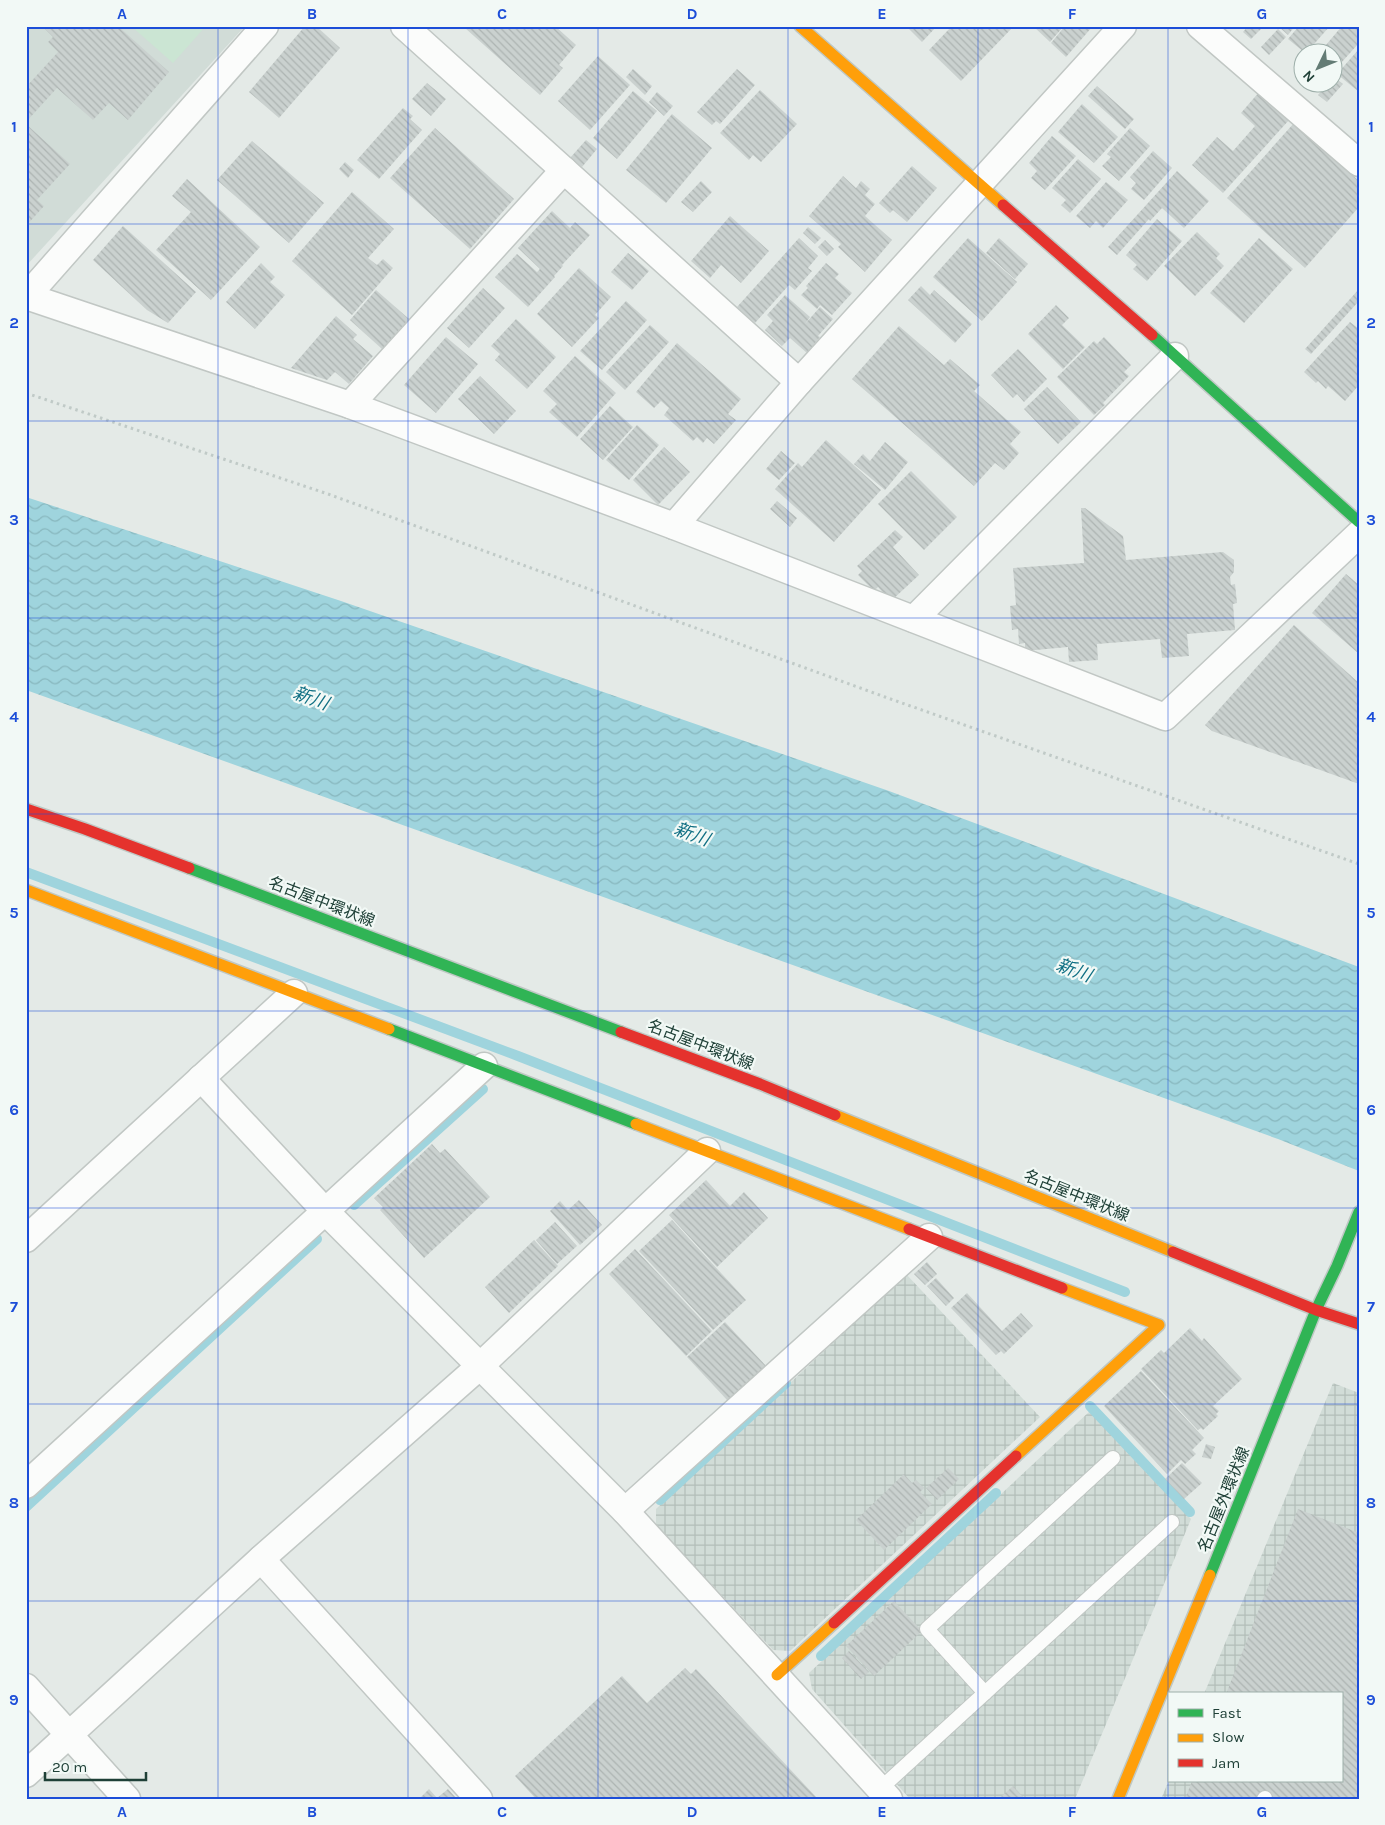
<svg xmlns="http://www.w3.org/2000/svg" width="1385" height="1825" font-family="Karla,'Noto Sans JP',sans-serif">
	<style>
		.built { fill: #d1dcd7 }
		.industrial { fill: url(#industrial-grid) }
		.grass { fill: #cbe5d3 }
		.water { fill: url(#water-waves) }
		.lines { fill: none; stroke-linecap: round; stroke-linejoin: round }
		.stream { stroke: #9fd4dd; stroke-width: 10 }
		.building { fill: url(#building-back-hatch) }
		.lane-casing { stroke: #c1c7c4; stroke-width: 16 }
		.street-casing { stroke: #c1c7c4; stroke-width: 29 }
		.fast-casing { stroke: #bfc8c4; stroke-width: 14 }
		.slow-casing { stroke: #bfc8c4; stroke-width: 14 }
		.jam-casing { stroke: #bfc8c4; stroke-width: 14 }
		.path { stroke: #c0cac7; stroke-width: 3; stroke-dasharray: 2.5 4; stroke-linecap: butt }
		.lane { stroke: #fbfcfb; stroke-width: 14 }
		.street { stroke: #fbfcfb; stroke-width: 26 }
		.fast { stroke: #30b455; stroke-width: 11 }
		.slow { stroke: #ff9f0a; stroke-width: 11 }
		.jam { stroke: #e5322d; stroke-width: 11 }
		.grid { fill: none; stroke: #1d4ed8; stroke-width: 1; stroke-opacity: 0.55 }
		.labels { text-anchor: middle; stroke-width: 4.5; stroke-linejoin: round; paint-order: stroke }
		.street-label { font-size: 16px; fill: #1f4037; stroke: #f2f9f6 }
		.water-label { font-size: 18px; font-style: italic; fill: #117084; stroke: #f2f9f6 }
		.neatline { fill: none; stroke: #1d4ed8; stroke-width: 2 }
		.grid-label { font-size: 16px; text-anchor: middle; font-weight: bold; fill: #1d4ed8 }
	</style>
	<defs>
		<pattern id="industrial-grid" width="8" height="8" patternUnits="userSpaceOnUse" patternTransform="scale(1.25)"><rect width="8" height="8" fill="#d1dcd7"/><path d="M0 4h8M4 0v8" fill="none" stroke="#b3beb9"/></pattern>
		<pattern id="water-waves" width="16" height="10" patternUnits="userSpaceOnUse" patternTransform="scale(1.25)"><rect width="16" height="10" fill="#9fd4dd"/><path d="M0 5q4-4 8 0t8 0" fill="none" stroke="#88b7be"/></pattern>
		<pattern id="building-back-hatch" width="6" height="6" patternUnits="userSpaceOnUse" patternTransform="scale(1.25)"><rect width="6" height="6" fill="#cad1cf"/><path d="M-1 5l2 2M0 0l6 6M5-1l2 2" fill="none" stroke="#adb4b2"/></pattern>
	</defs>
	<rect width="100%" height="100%" fill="#e4eae7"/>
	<!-- built -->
	<polygon class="built" points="26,26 245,26 26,266"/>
	<!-- industrial -->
	<g class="industrial">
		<polygon points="906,1274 1040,1417 790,1651 773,1650 656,1525 656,1509"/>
		<polygon points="1333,1383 1359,1393 1359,1799 1161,1799 1169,1780 1341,1781 1341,1694 1204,1694"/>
		<polygon points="1090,1411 1191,1519 1075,1799 910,1799 812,1689 809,1673"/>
	</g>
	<!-- grass -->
	<polygon class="grass" points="131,26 206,26 173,63"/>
	<!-- water -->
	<polygon class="water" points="26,497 341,601 889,791 1359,967 1359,1171 1278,1139 26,690"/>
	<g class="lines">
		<!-- stream -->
		<g class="stream">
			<polyline points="26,872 518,1056 1125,1292"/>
			<polyline points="354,1205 483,1089"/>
			<polyline points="1090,1406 1190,1512"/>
			<polyline points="660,1500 786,1383"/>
			<polyline points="26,1507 317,1239"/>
			<polyline points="821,1656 996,1493"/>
		</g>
	</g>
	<!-- building -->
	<g class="building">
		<polygon points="42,26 118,26 169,72 128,120 109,103 93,120 57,88 26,122 26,87 58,52 48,42 53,37"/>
		<polygon points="305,26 316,26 340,48 279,118 249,92"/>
		<polygon points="467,26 555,26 576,45 559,65 563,68 540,95 465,28"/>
		<polygon points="906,26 937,26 922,42"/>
		<polygon points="952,26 1014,26 961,81 929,50"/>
		<polygon points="1033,26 1064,26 1050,42"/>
		<polygon points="1065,26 1093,26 1066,57 1051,43"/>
		<polygon points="1248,26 1264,26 1251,39 1243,32"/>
		<polygon points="1278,26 1295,26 1288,35"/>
		<polygon points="1299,26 1330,26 1307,52 1304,52 1288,39"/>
		<polygon points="1342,26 1359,26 1359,43 1332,73 1332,52 1320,52"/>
		<polygon points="1278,29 1286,37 1269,55 1261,47"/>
		<polygon points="1359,49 1359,92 1337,74"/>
		<polygon points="598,56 630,85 590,130 558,101"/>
		<polygon points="633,69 652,86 645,95 626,77"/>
		<polygon points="737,69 755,85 720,124 716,121 712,125 697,112"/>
		<polygon points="1334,77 1343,84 1327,102 1318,95 1329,82 1332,82"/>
		<polygon points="427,83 446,99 431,116 412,99"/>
		<polygon points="1097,86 1134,119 1125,129 1088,96"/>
		<polygon points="760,90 797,124 761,162 753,155 749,160 720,133"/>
		<polygon points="633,91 657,111 617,159 593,138"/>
		<polygon points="1260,91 1290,119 1223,193 1192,165 1217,137 1233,151 1255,126 1241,113"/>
		<polygon points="657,92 673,106 664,116 649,102"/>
		<polygon points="1082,104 1118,137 1094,163 1058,132"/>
		<polygon points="403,108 413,116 410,119 422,130 379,179 357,160"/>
		<polygon points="672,114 712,148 666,203 626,170"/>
		<polygon points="1294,123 1359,181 1359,207 1305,268 1227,198"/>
		<polygon points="26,124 70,164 37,200 44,206 26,226"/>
		<polygon points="435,128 514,199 470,249 390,178"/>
		<polygon points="1130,128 1150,146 1119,181 1102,166 1111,157 1107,154"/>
		<polygon points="1052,136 1076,156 1045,190 1031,178 1037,171 1029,163"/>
		<polygon points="586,140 597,149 582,167 570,158"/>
		<polygon points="252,141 324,203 289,243 217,180"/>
		<polygon points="1153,151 1172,168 1144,200 1131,189 1136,183 1130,177"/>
		<polygon points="1078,159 1101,179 1070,213 1061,205 1066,200 1052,188"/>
		<polygon points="345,162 354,170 348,178 339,169"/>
		<polygon points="912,166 937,188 907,222 893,210 890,213 879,203"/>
		<polygon points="1177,171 1209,201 1184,228 1162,208 1150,221 1149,219 1117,255 1108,247"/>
		<polygon points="843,176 856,188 861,181 870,189 865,195 875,204 865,216 892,240 865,272 838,247 841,244 809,216"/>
		<polygon points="187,179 260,247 211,300 156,250 191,212 172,196"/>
		<polygon points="701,181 712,192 693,212 681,202"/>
		<polygon points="1106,182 1128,200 1103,228 1096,221 1090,228 1076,216"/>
		<polygon points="352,192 394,229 368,258 377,265 383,259 393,268 352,315 292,261"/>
		<polygon points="552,211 570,228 575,222 590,235 562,265 563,266 554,276 555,277 528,307 495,277 517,254 537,272 540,269 518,248"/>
		<polygon points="730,216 769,251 741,283 721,265 710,278 691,261"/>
		<polygon points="1157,219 1182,241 1147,281 1133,269 1137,265 1126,255"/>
		<polygon points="123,226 196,292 168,323 147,310 93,260"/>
		<polygon points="808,227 821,238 815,244 803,233"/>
		<polygon points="1197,232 1220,254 1216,258 1224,266 1195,296 1164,266"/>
		<polygon points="799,238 818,256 808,268 812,271 795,290 789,285 755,323 737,307"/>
		<polygon points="968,238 1017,282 982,321 933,277"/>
		<polygon points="999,238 1028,264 1015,279 986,253"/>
		<polygon points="1259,238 1293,269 1244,323 1210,293"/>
		<polygon points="825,240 834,249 827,256 818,247"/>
		<polygon points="628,253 649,271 632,290 611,272"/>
		<polygon points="261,263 275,277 270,282 285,295 255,329 226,302"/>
		<polygon points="826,263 839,274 835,278 852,293 832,315 820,305 817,309 801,295 808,288 806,286"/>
		<polygon points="579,268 611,297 595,315 599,318 572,347 537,314"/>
		<polygon points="921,286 930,295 934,290 972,324 955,343 908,300"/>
		<polygon points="483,288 505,308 469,348 447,328"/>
		<polygon points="1359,289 1359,301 1311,354 1305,349"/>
		<polygon points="376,290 409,319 382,349 350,320"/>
		<polygon points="785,295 810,317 805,324 820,307 833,319 818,336 820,337 807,353 790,338 782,346 765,330 773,321 767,315"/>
		<polygon points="626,301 647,320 602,370 580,351"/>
		<polygon points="1056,305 1069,318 1062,325 1085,347 1063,369 1028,334"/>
		<polygon points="336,316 357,335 353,339 373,356 349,384 335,372 327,380 291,368"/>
		<polygon points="516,319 556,357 527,389 495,360 500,354 491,346"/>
		<polygon points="1350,322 1359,329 1359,385 1345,401 1328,386 1326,389 1318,381 1316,383 1304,372"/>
		<polygon points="650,325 669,342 625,390 606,372"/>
		<polygon points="899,326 944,365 950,359 980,385 974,391 1021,432 1010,444 1019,453 1004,470 995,463 974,486 852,379"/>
		<polygon points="446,337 478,364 436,413 404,385"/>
		<polygon points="1104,337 1131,365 1124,372 1129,376 1103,403 1105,405 1094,415 1057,377 1094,341 1097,344"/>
		<polygon points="677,343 741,399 728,414 736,420 714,444 707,438 703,443 697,437 693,441 664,415 669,408 661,401 654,408 636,392"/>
		<polygon points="1018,349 1047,379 1024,402 1017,394 1013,398 991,375"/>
		<polygon points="575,356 616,393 577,437 549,412 557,404 543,391"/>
		<polygon points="480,376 516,411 494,434 458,399"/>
		<polygon points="1047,387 1081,422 1058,444 1024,409"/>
		<polygon points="610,406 633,427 603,460 580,439"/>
		<polygon points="637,425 659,445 629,480 606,460"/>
		<polygon points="826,440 881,490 834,542 775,489 798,463 802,467"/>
		<polygon points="885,442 908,462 885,490 854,464 863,454 870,461"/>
		<polygon points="664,447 690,472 658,505 633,480"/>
		<polygon points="781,451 795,463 779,480 766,469"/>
		<polygon points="911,471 957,517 924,550 878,504"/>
		<polygon points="777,501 797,518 790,527 770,509"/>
		<polygon points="1081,508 1085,508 1123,536 1126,560 1223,552 1234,560 1234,572 1230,577 1231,585 1235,584 1237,603 1233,604 1235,630 1187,634 1189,656 1162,658 1160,639 1097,644 1098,660 1069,662 1068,647 1025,651 1025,643 1019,644 1018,629 1012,630 1010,606 1016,605 1013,568 1084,563"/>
		<polygon points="895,530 903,537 893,547 919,575 891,601 878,587 874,591 858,575 862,571 857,566"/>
		<polygon points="1346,574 1359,585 1359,654 1312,613"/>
		<polygon points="1294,625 1359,683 1359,784 1212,731 1205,725"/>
		<polygon points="432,1144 440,1153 445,1149 490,1197 424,1258 380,1210 383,1207 374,1198"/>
		<polygon points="706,1180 730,1206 744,1192 768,1218 717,1267 669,1215"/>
		<polygon points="579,1200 602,1225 580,1245 550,1211 560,1201 568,1210"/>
		<polygon points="672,1220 746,1300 713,1330 639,1251"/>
		<polygon points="555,1222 577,1246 557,1264 536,1240"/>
		<polygon points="534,1240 558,1266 509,1313 485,1287"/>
		<polygon points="635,1249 712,1331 686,1356 609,1274"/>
		<polygon points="927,1262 937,1274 925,1285 914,1274"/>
		<polygon points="936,1278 954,1298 946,1306 927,1286"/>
		<polygon points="967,1293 1002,1331 1021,1313 1033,1326 1004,1354 1001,1351 996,1355 951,1308"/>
		<polygon points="725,1322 766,1366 728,1401 687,1357"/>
		<polygon points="1190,1328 1202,1341 1204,1338 1242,1379 1213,1406 1219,1411 1216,1414 1218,1416 1203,1430 1201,1428 1198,1430 1141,1369 1161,1350 1164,1353"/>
		<polygon points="1141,1371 1204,1438 1192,1450 1196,1454 1185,1464 1181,1460 1167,1474 1104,1406"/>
		<polygon points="1206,1444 1215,1447 1211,1459 1202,1457"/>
		<polygon points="1182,1463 1202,1483 1184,1499 1165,1479"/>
		<polygon points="948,1468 959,1479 937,1500 926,1488"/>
		<polygon points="904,1474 912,1483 916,1480 924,1488 920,1492 932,1504 884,1550 856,1520"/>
		<polygon points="1298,1509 1359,1533 1359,1799 1185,1799 1192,1781 1341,1781 1341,1694 1226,1694"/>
		<polygon points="894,1601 922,1631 874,1676 846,1646"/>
		<polygon points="849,1651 869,1672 861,1679 842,1658"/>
		<polygon points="685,1668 691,1674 696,1669 818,1799 536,1799 515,1776 622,1676 647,1703"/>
		<polygon points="1013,1786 1025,1799 1002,1799 1001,1797"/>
		<polygon points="429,1789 437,1798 448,1789 457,1799 419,1799"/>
	</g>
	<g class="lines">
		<!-- lane casing -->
		<g class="lane-casing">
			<g id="lane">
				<polyline points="985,1693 927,1629 1113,1458"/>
				<polyline points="880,1789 1172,1522"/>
				<polyline points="1264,1799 1265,1798"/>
			</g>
		</g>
		<!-- street casing -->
		<g class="street-casing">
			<g id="street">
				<polyline points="404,26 799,382"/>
				<polyline points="1200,26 1359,163"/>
				<polyline points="26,296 350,405 674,526 1165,717 1359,534"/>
				<polyline points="27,296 265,26"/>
				<polyline points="350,405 564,170"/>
				<polyline points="674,526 799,382 1123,26"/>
				<polyline points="914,619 1175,356"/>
				<polyline points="201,1078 325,1211 625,1511 889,1799"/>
				<polyline points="26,1239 294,993"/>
				<polyline points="26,1485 484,1066"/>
				<polyline points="625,1511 929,1237"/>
				<polyline points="261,1559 479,1799"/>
				<polyline points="26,1687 127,1799"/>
				<polyline points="26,1774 261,1559 480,1366 707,1151"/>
			</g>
		</g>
		<!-- fast casing -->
		<g class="fast-casing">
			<g id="fast">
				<polyline points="1152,335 1359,522"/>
				<polyline points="189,868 621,1032"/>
				<polyline points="389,1029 636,1124"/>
				<polyline points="1210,1575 1316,1310 1337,1266 1359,1212"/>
			</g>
		</g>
		<!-- slow casing -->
		<g class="slow-casing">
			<g id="slow">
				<polyline points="800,26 1003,205"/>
				<polyline points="26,890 389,1029"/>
				<polyline points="835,1115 1173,1252"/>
				<polyline points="636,1124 909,1229"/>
				<polyline points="1016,1456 1159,1325 1062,1288"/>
				<polyline points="777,1675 834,1623"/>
				<polyline points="1118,1799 1210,1575"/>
			</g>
		</g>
		<!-- jam casing -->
		<g class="jam-casing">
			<g id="jam">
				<polyline points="1003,205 1152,335"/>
				<polyline points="26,809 85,829 189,868"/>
				<polyline points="621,1032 760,1084 835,1115"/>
				<polyline points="909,1229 1062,1288"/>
				<polyline points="1173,1252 1316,1310 1359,1324"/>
				<polyline points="834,1623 1016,1456"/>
			</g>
		</g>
		<!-- path -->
		<polyline class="path" points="26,393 328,494 885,697 1359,864"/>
		<!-- lane -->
		<use href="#lane" class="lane"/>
		<!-- street -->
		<use href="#street" class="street"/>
		<!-- fast -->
		<use href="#fast" class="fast"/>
		<!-- slow -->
		<use href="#slow" class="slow"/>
		<!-- jam -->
		<use href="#jam" class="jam"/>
	</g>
	<!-- grid -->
	<path class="grid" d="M218,26V1799M408,26V1799M598,26V1799M788,26V1799M978,26V1799M1168,26V1799M26,224H1359M26,421H1359M26,618H1359M26,814H1359M26,1011H1359M26,1208H1359M26,1404H1359M26,1601H1359"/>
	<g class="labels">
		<!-- street labels -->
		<g class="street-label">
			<text transform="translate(322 901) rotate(21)" y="6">名古屋中環状線</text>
			<text transform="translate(701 1044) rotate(21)" y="6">名古屋中環状線</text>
			<text transform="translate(1077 1195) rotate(22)" y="6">名古屋中環状線</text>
			<text transform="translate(1223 1499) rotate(-68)" y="6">名古屋外環状線</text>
		</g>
		<!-- water labels -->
		<g class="water-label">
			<text transform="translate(311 698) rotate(20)" y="6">新川</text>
			<text transform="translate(692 834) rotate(20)" y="6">新川</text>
			<text transform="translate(1074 970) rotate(20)" y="6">新川</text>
		</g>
	</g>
	<!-- border -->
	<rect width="1385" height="1825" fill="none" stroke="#f2f9f6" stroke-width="55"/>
	<!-- legend -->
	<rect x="1168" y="1692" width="175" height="90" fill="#f2f9f6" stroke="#9eafaa"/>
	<rect x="1178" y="1709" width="25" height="8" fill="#30b455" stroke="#9eafaa"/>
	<text x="1212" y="1718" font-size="15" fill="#1f4037">Fast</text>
	<rect x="1178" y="1734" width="25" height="8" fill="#ff9f0a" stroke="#9eafaa"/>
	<text x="1212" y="1742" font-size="15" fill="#1f4037">Slow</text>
	<rect x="1178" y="1759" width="25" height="8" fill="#e5322d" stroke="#9eafaa"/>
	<text x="1212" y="1768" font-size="15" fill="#1f4037">Jam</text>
	<!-- north arrow -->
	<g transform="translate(1318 68) rotate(227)"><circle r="24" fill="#f2f9f6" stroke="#9eafaa"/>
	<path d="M0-4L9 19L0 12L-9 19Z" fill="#647c75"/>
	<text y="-8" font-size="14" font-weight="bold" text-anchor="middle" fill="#1f4037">N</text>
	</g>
	<!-- scale -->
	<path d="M45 1772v8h101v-8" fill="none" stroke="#1f4037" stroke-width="2.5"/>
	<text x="52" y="1772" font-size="15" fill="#1f4037" stroke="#f2f9f6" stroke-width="4" paint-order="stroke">20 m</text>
	<rect x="28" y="28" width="1330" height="1770" class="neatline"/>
	<g class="grid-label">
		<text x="122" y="19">A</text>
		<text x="312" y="19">B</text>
		<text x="502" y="19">C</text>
		<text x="692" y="19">D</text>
		<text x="882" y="19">E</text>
		<text x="1072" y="19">F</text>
		<text x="1262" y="19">G</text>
		<text x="14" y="132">1</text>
		<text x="1371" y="132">1</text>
		<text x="14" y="328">2</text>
		<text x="1371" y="328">2</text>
		<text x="14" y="525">3</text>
		<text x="1371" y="525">3</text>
		<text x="14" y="722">4</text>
		<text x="1371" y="722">4</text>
		<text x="14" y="918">5</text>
		<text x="1371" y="918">5</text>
		<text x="14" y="1115">6</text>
		<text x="1371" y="1115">6</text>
		<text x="14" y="1312">7</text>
		<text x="1371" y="1312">7</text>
		<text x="14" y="1508">8</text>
		<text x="1371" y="1508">8</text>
		<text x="14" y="1705">9</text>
		<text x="1371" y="1705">9</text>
		<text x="122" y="1817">A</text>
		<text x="312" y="1817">B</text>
		<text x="502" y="1817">C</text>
		<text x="692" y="1817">D</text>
		<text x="882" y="1817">E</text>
		<text x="1072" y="1817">F</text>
		<text x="1262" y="1817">G</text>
	</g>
</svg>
